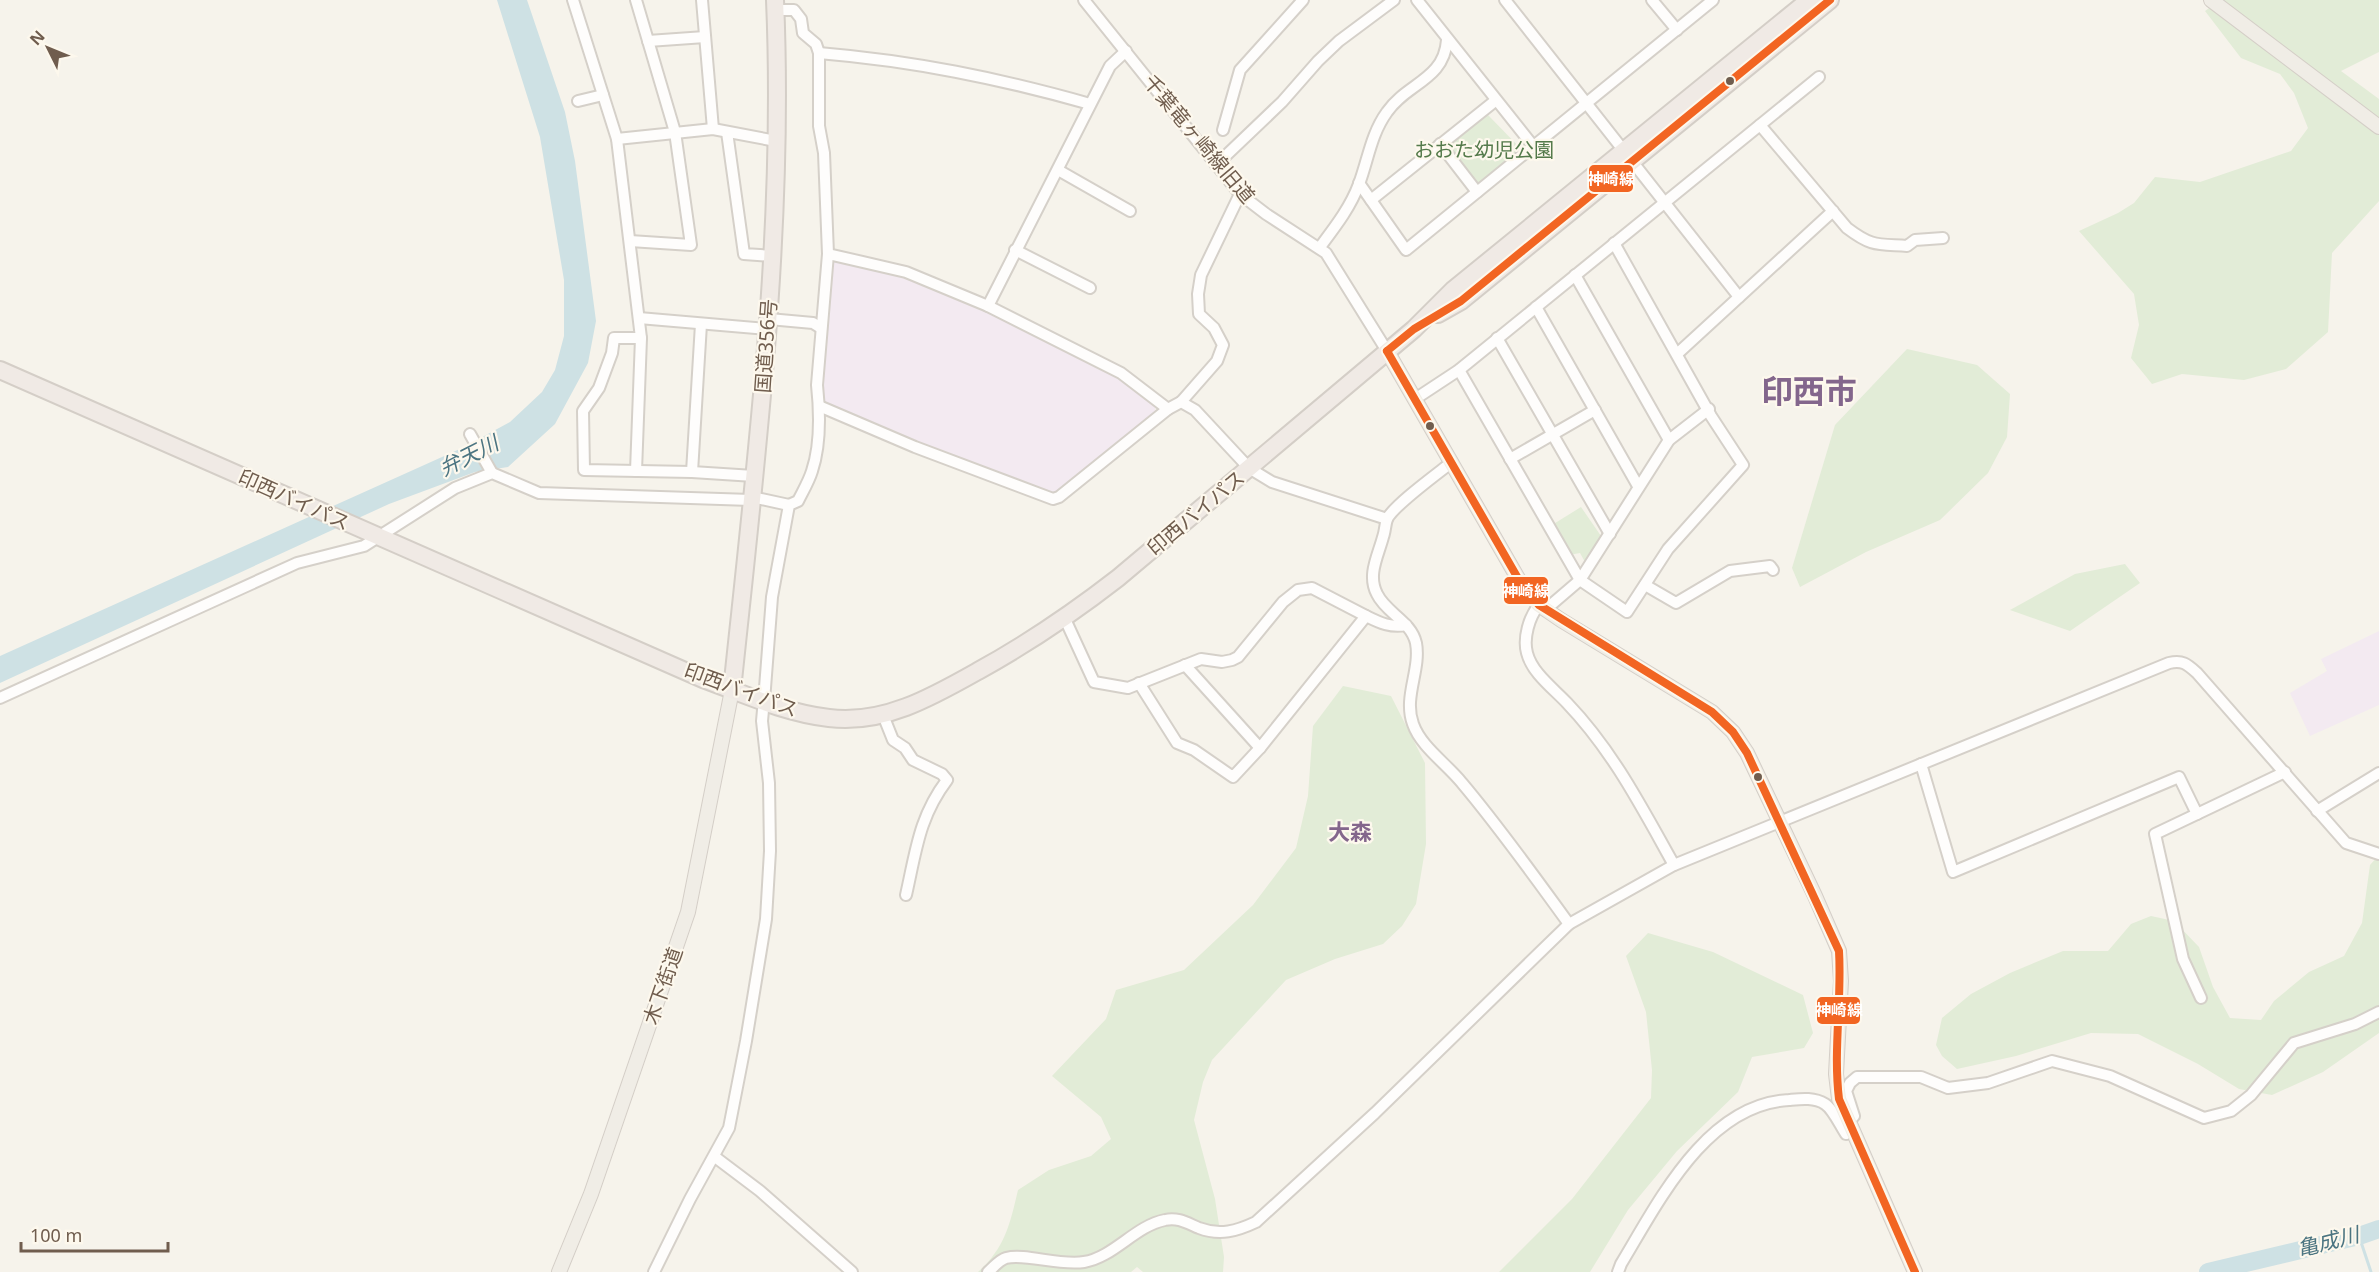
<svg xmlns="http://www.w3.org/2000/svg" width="2379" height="1272" font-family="'Noto Sans','Noto Sans JP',sans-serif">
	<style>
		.education { fill: #f3eaf1 }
		.green { fill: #e2ecd7 }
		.water { fill: #cee1e4 }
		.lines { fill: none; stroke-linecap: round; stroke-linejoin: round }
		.stream { stroke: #cee1e4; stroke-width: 3 }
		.river { stroke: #cee1e4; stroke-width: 18 }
		.minor-casing { stroke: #d5d0c9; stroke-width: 14 }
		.major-casing { stroke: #d4cec7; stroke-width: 16 }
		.highway-casing { stroke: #d4cec7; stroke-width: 20 }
		.minor { stroke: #fefdfc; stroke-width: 10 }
		.major { stroke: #f0ede6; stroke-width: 14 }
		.highway { stroke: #f0eae5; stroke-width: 16 }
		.bus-1-casing { stroke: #fdf8ed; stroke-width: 12 }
		.bus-1 { stroke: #f26522; stroke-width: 8 }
		.bus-dot { fill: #705d4e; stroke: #fdf8ed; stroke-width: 2 }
		.labels { text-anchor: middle; stroke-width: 4.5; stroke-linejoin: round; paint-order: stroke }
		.street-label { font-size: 20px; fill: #705d4e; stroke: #fdf8ed }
		.park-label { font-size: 20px; fill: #547a4b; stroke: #fdf8ed }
		.water-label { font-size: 21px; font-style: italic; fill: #4b7481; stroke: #fdf8ed }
		.quarter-label { font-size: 22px; font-weight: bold; fill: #83668c; stroke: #fdf8ed }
		.town-label { font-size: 32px; font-weight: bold; fill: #83668c; stroke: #fdf8ed }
		.line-badge { stroke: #fdf8ed; stroke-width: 2 }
		.badge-label { font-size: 16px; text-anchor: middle; font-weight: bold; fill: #fff }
	</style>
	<rect width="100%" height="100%" fill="#f6f3eb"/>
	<!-- education -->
	<g class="education">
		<polygon points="836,259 915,278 929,288 965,301 1114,373 1155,406 1155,415 1053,494 831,409 821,397 831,262"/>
		<polygon points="2379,631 2379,705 2310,736 2290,693 2327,671 2321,659"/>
	</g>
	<!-- green -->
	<g class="green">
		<polygon points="2220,0 2379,0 2379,52 2341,71 2379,99 2379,201 2332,253 2328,332 2286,369 2244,380 2182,374 2152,384 2131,358 2139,325 2134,294 2079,231 2118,213 2134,203 2155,177 2200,182 2291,151 2308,128 2294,93 2280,74 2241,58 2205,11"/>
		<polygon points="1487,114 1523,151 1478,188 1447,146"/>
		<polygon points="1907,349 1977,365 2010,394 2007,437 1988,473 1940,520 1866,552 1800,587 1792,568 1835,425"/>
		<polygon points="1581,507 1601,536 1585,562 1580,553 1569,555 1552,525"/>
		<polygon points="2125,564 2140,583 2070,631 2010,610 2075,574"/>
		<path d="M1343,686L1391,696L1425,763L1426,844L1416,904L1402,926L1383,944L1335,959L1286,980L1212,1060L1203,1082L1194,1120L1215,1199L1224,1257L1223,1272H1143L1137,1267L1131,1272H978C1005,1248 1010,1224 1018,1190L1049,1170L1091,1156L1111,1139L1101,1117L1052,1076L1106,1019L1116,990L1184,970L1253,905L1296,848L1308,796L1313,726Z"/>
		<polygon points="2379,855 2379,1033 2323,1072 2272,1095 2239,1089 2198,1064 2138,1034 2091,1033 2016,1056 1957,1069 1942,1056 1936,1045 1942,1018 1971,994 2010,973 2063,951 2108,951 2131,924 2151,916 2174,921 2199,947 2213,987 2230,1018 2261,1020 2274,1001 2309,972 2344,956 2362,923 2370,865"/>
		<polygon points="1648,933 1713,952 1803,995 1813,1033 1804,1048 1752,1057 1738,1092 1677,1151 1628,1210 1590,1272 1499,1272 1572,1199 1651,1098 1652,1070 1646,1012 1626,956"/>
	</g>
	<!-- water -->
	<polygon class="water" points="497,0 527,0 565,112 575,161 596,321 588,363 555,424 508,467 475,472 389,504 0,683 0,656 462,448 510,422 542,392 555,370 564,336 564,280 540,137"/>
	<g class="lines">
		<!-- stream -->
		<polyline class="stream" points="2359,1236 2371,1272"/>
		<!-- river -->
		<polyline class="river" points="2208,1272 2359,1236 2379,1229"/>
		<!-- minor casing -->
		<g class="minor-casing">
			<g id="minor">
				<polyline points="573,0 617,139 641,338 636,471"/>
				<polyline points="702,0 713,129"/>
				<polyline points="1084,0 1240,194 1266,214 1326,253 1387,351"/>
				<polyline points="1417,0 1534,147"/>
				<polyline points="1505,0 1739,297"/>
				<polyline points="1652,0 1677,30"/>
				<polyline points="648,41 705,37"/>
				<path d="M819,53C914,61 998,78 1090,104"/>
				<polyline points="578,101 603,95"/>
				<path d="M1760,125L1847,228C1872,247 1877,244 1907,246L1915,240L1943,238"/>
				<polyline points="1223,130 1240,70 1303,0"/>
				<polyline points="727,132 744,254 773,256"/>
				<polyline points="617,139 713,129 776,141"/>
				<polyline points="1440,144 1477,192"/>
				<polyline points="1216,165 1282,102 1318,61 1339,41 1394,0"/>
				<polyline points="1058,170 1130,211"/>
				<polyline points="1359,183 1406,250 1713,0"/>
				<polyline points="1371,200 1495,101"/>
				<polyline points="630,241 691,245 675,132 636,0"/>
				<path d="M1320,247C1335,227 1350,208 1359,184C1368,160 1371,134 1387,112C1407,83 1444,80 1447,40"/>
				<polyline points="1015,250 1090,288"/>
				<polyline points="828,254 906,272 988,306 1121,373 1168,409 1181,402 1195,410 1249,468 1272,482 1387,519"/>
				<polyline points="1575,275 1669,440"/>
				<polyline points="988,306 1110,66 1126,51"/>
				<polyline points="1536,307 1638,486"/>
				<polyline points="639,318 768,329"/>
				<polyline points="769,319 813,323 821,328"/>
				<polyline points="641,338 614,338 612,353 599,388 583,411 584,470 692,472 754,476"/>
				<polyline points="1497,338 1610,534"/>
				<polyline points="1677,354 1833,211"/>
				<polyline points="1459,370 1580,580 1627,612 1668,549 1743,465 1711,416 1614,243"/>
				<polyline points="1415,399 1459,370 1819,77"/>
				<polyline points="1181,402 1217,361 1223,345 1214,328 1199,314 1198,294 1201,275 1240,194"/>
				<polyline points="819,406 915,447 1053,499 1059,497 1168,409"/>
				<polyline points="470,434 492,473"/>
				<polyline points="1510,459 1595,410"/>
				<path d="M1452,462C1437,474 1394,505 1387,519C1385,525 1385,532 1383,537C1378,556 1367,575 1377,594C1386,613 1411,621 1416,643C1421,670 1403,697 1413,724C1421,747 1447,764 1462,783C1500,828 1534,876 1569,924"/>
				<polyline points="692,472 701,324"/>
				<polyline points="752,497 789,505"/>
				<polyline points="1645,585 1676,603 1730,571 1770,566 1773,570"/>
				<path d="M1539,605C1529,617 1523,638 1527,653C1532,673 1554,689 1567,703C1613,751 1642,808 1674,865"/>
				<polyline points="1545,610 1580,580 1669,440 1709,409"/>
				<polyline points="1065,619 1094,682 1128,688 1201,659 1222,662 1232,660 1238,657 1283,602 1298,590 1312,588 1366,616"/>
				<polyline points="1185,665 1260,748"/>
				<path d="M1139,683L1177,743L1194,750L1233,777L1260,748L1366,616C1380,623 1391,628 1406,625"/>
				<polyline points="0,698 297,563 364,546 455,488 492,473 539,493 751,500"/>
				<path d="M883,715L893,740L905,748L913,760L942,774L947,780C919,817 916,851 906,895"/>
				<polyline points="1921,764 1953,872 2179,777 2197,814 2285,772"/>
				<polyline points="2317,811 2379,773"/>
				<polyline points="2197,814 2155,834 2183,959 2201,998"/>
				<polyline points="715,1157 760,1191 852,1272"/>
				<path d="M654,1272L690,1199L729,1128L746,1041L766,919L770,851L769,783L762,721L765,688L772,597L789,505L798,501C803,491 809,481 812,471C821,444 820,413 817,385L828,254L824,153L819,126V53L816,44L803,33L801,19L794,10H775"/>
				<path d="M988,1272C994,1267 999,1260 1006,1258C1026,1253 1058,1266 1084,1262C1114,1257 1135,1226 1165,1220C1178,1217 1187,1223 1199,1228C1220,1236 1237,1231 1256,1222L1375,1113L1569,924L1674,865L2169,663C2183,660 2187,664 2197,673L2346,843L2379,854"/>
				<path d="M1618,1272L1621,1264C1658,1203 1706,1104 1789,1100C1800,1099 1814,1097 1825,1104C1833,1109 1840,1125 1846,1134L1848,1122L1854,1116L1846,1091L1850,1083L1857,1077H1921L1948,1088L1988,1083L2052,1061L2110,1076L2204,1118L2231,1111L2251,1095L2294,1043L2355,1024L2379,1012"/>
			</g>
		</g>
		<!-- major casing -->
		<g class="major-casing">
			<g id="major">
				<polyline points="2211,0 2379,127"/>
				<polyline points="1387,351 1523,587 1539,605 1561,620 1712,712 1733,732 1747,753 1815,896 1839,951 1841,981 1836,1074 1839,1099 1915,1272"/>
				<polyline points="559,1272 591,1194 688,912 732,690"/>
			</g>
		</g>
		<!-- highway casing -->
		<g class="highway-casing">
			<g id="highway">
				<polyline points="1438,314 1461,301 1830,0"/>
				<path d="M0,370L703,679C744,694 785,713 829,718C883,725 932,697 978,671C1027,644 1073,613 1118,578L1414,329L1453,290L1809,0"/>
				<path d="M732,690C756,461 785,231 775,0"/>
			</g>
		</g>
		<!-- minor -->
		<use href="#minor" class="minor"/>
		<!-- major -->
		<use href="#major" class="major"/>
		<!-- highway -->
		<use href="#highway" class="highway"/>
		<!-- bus-1 casing -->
		<g class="bus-1-casing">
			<g id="bus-1">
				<path d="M1387,351L1523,587L1539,605L1712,712L1733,732L1747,753L1839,951C1842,1000 1833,1050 1839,1099L1915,1272"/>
				<polyline points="1387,351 1414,329 1461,301 1830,0"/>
			</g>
		</g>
		<!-- bus-1 -->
		<use href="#bus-1" class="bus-1"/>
	</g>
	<!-- markers -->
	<g class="bus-dot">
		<circle cx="1730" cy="81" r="5"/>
		<circle cx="1430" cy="426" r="5"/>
		<circle cx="1758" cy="777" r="5"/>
	</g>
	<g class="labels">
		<!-- street labels -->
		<g class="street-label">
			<text transform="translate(1199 139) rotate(50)" y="7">千葉竜ヶ崎線旧道</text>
			<text transform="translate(766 346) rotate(-86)" y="7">国道356号</text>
			<text transform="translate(294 500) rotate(24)" y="7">印西バイパス</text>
			<text transform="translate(1196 513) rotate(-40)" y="7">印西バイパス</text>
			<text transform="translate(741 690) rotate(20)" y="7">印西バイパス</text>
			<text transform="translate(663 986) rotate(-71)" y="7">木下街道</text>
		</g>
		<!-- park labels -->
		<g class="park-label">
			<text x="1484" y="157">おおた幼児公園</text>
		</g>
		<!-- water labels -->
		<g class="water-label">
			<text transform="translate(469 456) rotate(-27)" y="7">弁天川</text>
			<text transform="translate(2328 1242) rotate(-14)" y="7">亀成川</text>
		</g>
		<!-- quarter labels -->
		<g class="quarter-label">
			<text x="1350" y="840">大森</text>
		</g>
		<!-- town labels -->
		<g class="town-label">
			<text x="1809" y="403">印西市</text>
		</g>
	</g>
	<g class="line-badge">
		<rect x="1588" y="164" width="46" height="29" rx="6" fill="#f26522"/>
		<rect x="1503" y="576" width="46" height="29" rx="6" fill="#f26522"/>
		<rect x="1816" y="996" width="45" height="29" rx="6" fill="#f26522"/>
	</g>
	<g class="badge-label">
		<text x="1611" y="185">神崎線</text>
		<text x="1526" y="597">神崎線</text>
		<text x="1839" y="1016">神崎線</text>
	</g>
	<!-- north arrow -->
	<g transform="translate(48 48) rotate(313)" stroke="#fdf8ed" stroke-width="4.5" paint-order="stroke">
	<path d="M0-4.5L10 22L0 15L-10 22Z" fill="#705d4e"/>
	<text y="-9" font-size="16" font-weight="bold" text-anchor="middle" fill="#705d4e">N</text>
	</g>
	<!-- scale -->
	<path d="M21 1242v9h147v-9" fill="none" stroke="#705d4e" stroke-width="3"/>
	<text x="30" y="1242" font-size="18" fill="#705d4e" stroke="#fdf8ed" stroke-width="4.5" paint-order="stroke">100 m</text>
</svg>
